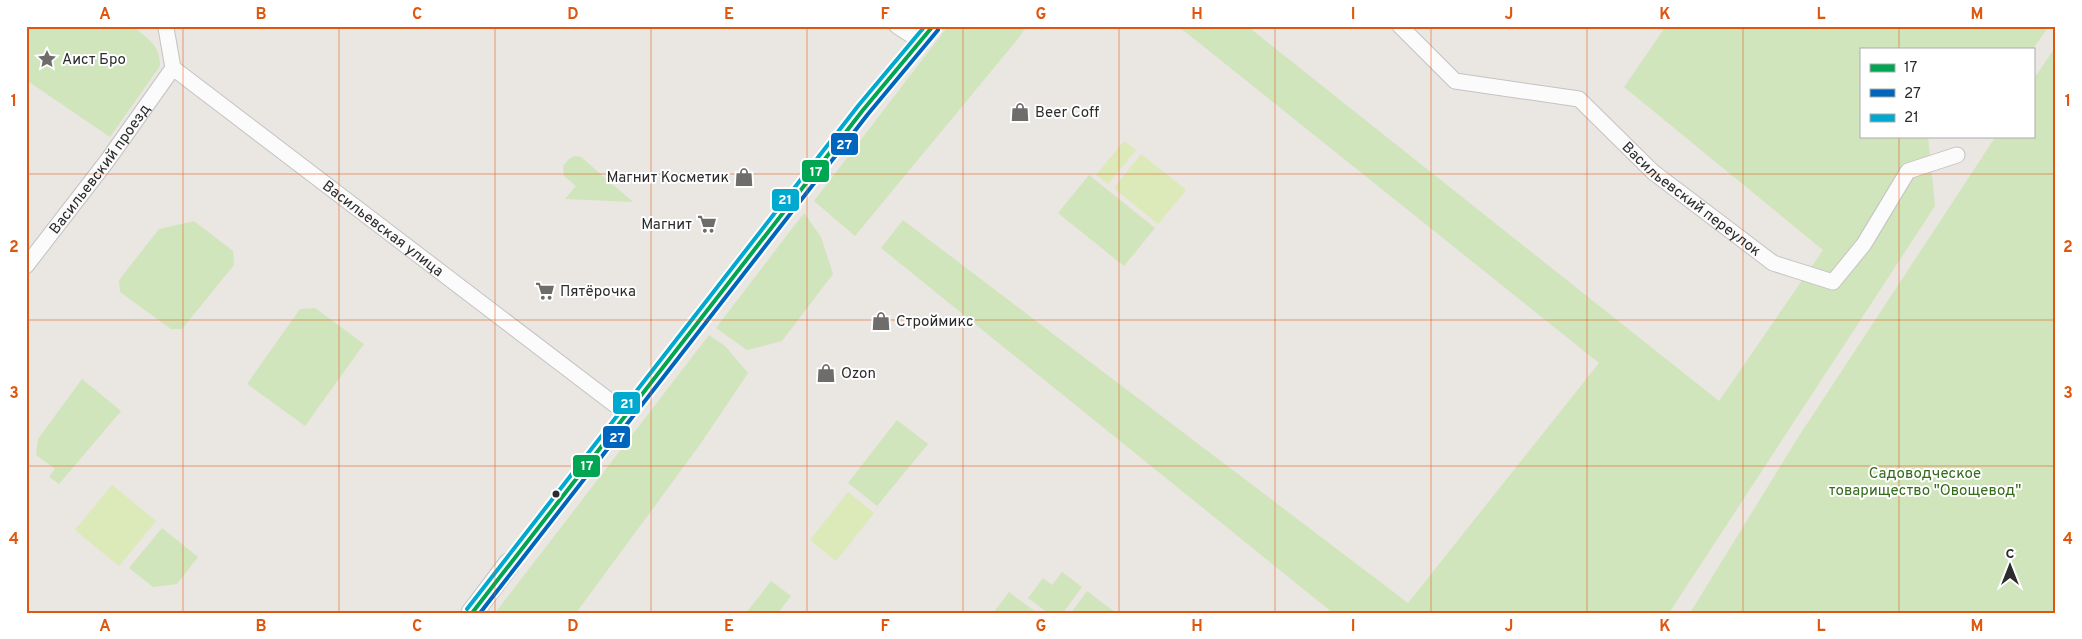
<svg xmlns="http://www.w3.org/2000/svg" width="2082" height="639" font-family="Overpass,sans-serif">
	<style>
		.green { fill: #d1e5bc }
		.pitch { fill: #dce9b9 }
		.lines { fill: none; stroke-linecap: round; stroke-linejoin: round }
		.street-casing { stroke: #c4c3c3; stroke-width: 17 }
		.secondary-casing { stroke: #c4c3c3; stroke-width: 23 }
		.street { stroke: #fcfbfb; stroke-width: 15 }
		.secondary { stroke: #fcfbfb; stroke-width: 21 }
		.bus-1-casing { stroke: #fff; stroke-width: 8 }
		.bus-2-casing { stroke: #fff; stroke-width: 8 }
		.bus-3-casing { stroke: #fff; stroke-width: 8 }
		.bus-1 { stroke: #00a651; stroke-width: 4 }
		.bus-2 { stroke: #0065bd; stroke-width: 4 }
		.bus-3 { stroke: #00a9ce; stroke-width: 4 }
		.grid { fill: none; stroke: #df570e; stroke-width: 1; stroke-opacity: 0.55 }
		.bus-dot { fill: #2c2c2c; stroke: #fff; stroke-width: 2 }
		.labels { text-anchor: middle; stroke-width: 4; stroke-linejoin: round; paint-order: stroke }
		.poi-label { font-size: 15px; fill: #2c2c2c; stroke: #fff; text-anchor: start }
		.street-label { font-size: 15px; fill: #2c2c2c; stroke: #fff }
		.park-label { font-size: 15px; fill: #346b1b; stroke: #fff }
		.line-badge { stroke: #fff; stroke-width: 2 }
		.badge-label { font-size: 14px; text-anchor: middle; font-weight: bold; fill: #fff }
		.neatline { fill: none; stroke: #df570e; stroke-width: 2 }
		.grid-label { font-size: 16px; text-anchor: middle; font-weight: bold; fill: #df570e }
	</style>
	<rect width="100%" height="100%" fill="#eae6e2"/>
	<!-- green -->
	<g class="green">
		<path d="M26,26H133C148,40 160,44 160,66L110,137L26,80Z"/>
		<polygon points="948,26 1027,26 1017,40 855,236 814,201"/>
		<polygon points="1178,26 1247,26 1719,401 1823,250 1624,87 1666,26 2049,26 2033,49 1861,49 1861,136 1928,136 1935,206 1669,613 1333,613 881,248 903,220 1408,603 1599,363"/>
		<polygon points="2056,46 2056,613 1690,613 1797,439 1996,136 2033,136 2033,80"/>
		<polygon points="574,156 581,157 633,202 565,199 576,186 564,176 563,166 569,159"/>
		<polygon points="1089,175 1155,228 1124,266 1058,213"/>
		<polygon points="804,213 821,237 833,274 782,341 747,350 716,328"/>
		<polygon points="194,221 233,251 234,265 182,329 171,329 120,292 119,280 159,229"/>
		<polygon points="315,308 364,344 305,426 247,384 300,309"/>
		<polygon points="709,335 725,346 748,373 699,446 576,613 495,613"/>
		<polygon points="82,379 121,411 59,484 49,477 55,469 36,455 38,439"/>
		<polygon points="897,420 928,444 877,506 848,483"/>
		<polygon points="162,528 198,557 177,584 153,587 129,568"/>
		<polygon points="1062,572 1082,587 1063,613 1048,613 1028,598 1043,578 1052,585"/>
		<polygon points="771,581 791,596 778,613 746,613"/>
		<polygon points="1087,591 1116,613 1071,613"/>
		<polygon points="1009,592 1037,613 993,613"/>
	</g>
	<!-- pitch -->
	<g class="pitch">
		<polygon points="1124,141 1136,150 1108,184 1096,175"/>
		<polygon points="1141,154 1186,190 1158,224 1114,188"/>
		<polygon points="112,485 156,521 119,566 75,530"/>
		<polygon points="848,492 874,513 836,561 810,540"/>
	</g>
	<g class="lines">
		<!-- street casing -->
		<g class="street-casing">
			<g id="street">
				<polyline points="897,26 920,41"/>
				<path id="s1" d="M1400,26L1455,81L1579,99L1653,172L1773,263L1833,282L1864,244L1908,171L1957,155"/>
				<path id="s2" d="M166,28L173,68L627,414"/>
				<path id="s3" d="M26,266L107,161L173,68"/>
				<polyline points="509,564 863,110 933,26"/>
			</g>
		</g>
		<!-- secondary casing -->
		<g class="secondary-casing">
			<polyline id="secondary" points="472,613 509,564"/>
		</g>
		<!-- street -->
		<use href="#street" class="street"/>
		<!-- secondary -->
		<use href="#secondary" class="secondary"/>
		<!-- bus-1 casing -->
		<g class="bus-1-casing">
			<polyline id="bus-1" points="472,613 863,110 933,26"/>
		</g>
		<!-- bus-2 casing -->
		<g class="bus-2-casing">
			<polyline id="bus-2" points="480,613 868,114 938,30"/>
		</g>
		<!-- bus-3 casing -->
		<g class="bus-3-casing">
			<polyline id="bus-3" points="467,609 858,106 925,26"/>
		</g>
		<!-- bus-1 -->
		<use href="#bus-1" class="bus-1"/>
		<!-- bus-2 -->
		<use href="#bus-2" class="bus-2"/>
		<!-- bus-3 -->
		<use href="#bus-3" class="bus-3"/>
	</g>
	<!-- grid -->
	<path class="grid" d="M183,26V613M339,26V613M495,26V613M651,26V613M807,26V613M963,26V613M1119,26V613M1275,26V613M1431,26V613M1587,26V613M1743,26V613M1899,26V49M1899,136V613M26,174H2056M26,320H2056M26,466H2056"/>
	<!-- icons -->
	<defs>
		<g id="sight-bare" transform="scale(1.5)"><path d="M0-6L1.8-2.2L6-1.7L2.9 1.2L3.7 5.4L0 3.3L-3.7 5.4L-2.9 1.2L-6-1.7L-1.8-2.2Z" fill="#6e6d6c" stroke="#fff" stroke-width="2.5" paint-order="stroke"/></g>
		<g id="shop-bare" transform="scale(1.5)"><path d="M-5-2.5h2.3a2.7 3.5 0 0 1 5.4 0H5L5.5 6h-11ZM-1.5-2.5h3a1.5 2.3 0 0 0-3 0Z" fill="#6e6d6c" stroke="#fff" stroke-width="2.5" paint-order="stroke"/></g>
		<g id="supermarket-bare" transform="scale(1.5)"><path d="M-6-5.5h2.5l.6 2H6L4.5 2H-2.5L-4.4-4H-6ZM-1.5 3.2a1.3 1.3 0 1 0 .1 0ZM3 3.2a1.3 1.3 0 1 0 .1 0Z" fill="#6e6d6c" stroke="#fff" stroke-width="2.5" paint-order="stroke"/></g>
	</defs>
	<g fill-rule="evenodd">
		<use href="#sight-bare" x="47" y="59"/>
		<use href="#shop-bare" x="1020" y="112"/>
		<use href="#shop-bare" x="744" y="177"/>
		<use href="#supermarket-bare" x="707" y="224"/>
		<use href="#supermarket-bare" x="545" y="291"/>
		<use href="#shop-bare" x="881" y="321"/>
		<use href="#shop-bare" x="826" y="373"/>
	</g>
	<!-- markers -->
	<circle class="bus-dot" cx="556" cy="494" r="4.5"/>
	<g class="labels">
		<!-- poi labels -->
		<g class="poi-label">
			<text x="62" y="64">Аист Бро</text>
			<text x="1035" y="117">Beer Coff</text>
			<text x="729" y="182" text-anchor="end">Магнит Косметик</text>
			<text x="692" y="229" text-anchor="end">Магнит</text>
			<text x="560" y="296">Пятёрочка</text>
			<text x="896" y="326">Строймикс</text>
			<text x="841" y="378">Ozon</text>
		</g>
		<!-- street labels -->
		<g class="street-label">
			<text dy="5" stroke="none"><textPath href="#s3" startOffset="122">Васильевский проезд</textPath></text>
			<text dy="5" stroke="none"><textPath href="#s1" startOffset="354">Васильевский переулок</textPath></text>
			<text dy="5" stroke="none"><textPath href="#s2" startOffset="305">Васильевская улица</textPath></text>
		</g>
		<!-- park labels -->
		<g class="park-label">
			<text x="1925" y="478">Садоводческое<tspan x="1925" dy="17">товарищество "Овощевод"</tspan></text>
		</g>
	</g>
	<g class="line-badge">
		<rect x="830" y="132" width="29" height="24" rx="5" fill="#0065bd"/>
		<rect x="801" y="159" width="29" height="24" rx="5" fill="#00a651"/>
		<rect x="771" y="188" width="29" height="24" rx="5" fill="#00a9ce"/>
		<rect x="612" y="391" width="29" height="24" rx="5" fill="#00a9ce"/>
		<rect x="602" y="425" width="29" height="24" rx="5" fill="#0065bd"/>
		<rect x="572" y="454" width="29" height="24" rx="5" fill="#00a651"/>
	</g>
	<g class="badge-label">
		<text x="844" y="149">27</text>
		<text x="816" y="176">17</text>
		<text x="785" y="204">21</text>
		<text x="627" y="408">21</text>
		<text x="617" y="442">27</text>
		<text x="587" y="470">17</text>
	</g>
	<!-- border -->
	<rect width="2082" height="639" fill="none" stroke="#ffffff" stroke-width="55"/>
	<!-- legend -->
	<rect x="1860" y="48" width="175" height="90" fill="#ffffff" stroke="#ababab"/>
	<rect x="1870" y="64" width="25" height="8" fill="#00a651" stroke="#ababab"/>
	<text x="1904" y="72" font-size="15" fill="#2c2c2c">17</text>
	<rect x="1870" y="89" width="25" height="8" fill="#0065bd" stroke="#ababab"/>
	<text x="1904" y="98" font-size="15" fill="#2c2c2c">27</text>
	<rect x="1870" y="114" width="25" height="8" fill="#00a9ce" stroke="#ababab"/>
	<text x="1904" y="122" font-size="15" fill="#2c2c2c">21</text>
	<!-- north arrow -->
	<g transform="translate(2010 566)" stroke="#ffffff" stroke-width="4" paint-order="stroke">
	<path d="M0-4L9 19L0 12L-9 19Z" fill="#2c2c2c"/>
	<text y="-8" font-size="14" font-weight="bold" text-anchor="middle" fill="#2c2c2c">С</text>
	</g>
	<rect x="28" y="28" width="2026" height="584" class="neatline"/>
	<g class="grid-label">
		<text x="105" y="19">A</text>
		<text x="261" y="19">B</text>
		<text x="417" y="19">C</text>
		<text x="573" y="19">D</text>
		<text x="729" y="19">E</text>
		<text x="885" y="19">F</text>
		<text x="1041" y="19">G</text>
		<text x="1197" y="19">H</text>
		<text x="1353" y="19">I</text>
		<text x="1509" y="19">J</text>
		<text x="1665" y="19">K</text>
		<text x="1821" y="19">L</text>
		<text x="1977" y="19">M</text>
		<text x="14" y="106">1</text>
		<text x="2068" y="106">1</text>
		<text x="14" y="252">2</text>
		<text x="2068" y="252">2</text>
		<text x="14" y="398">3</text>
		<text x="2068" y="398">3</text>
		<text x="14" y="544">4</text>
		<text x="2068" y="544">4</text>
		<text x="105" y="631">A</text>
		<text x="261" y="631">B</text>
		<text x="417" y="631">C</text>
		<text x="573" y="631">D</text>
		<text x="729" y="631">E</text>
		<text x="885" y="631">F</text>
		<text x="1041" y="631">G</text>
		<text x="1197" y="631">H</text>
		<text x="1353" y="631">I</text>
		<text x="1509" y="631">J</text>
		<text x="1665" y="631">K</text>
		<text x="1821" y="631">L</text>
		<text x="1977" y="631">M</text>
	</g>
</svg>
